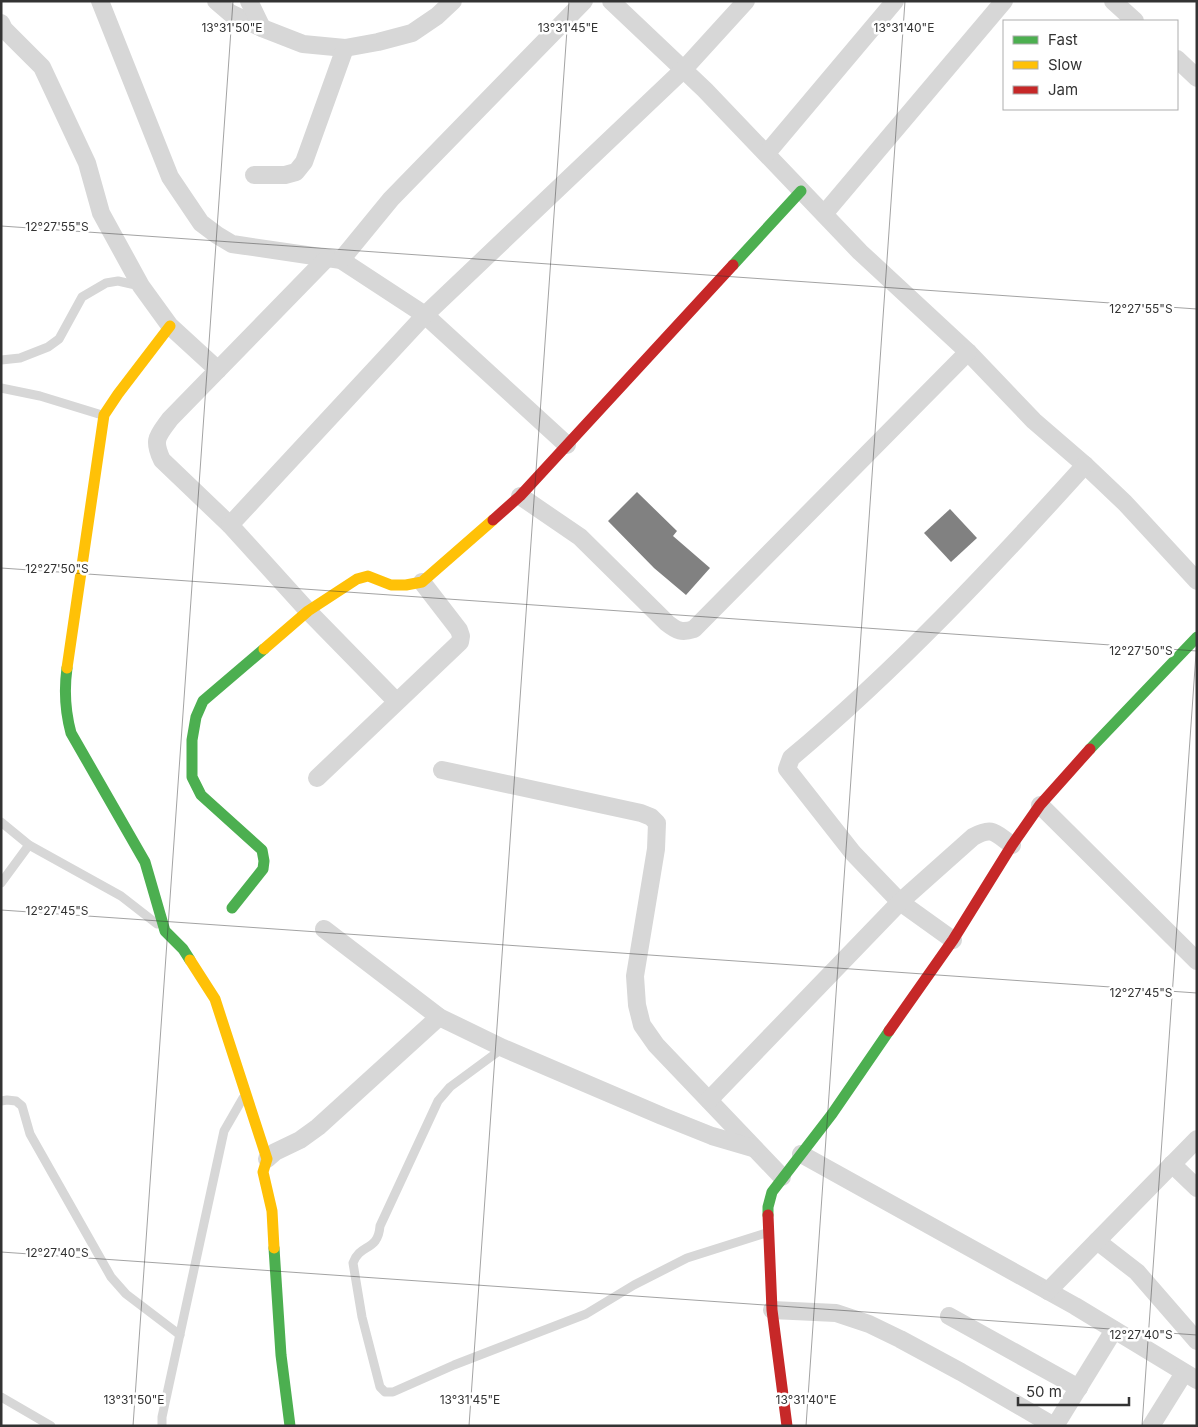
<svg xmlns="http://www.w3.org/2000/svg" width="1198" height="1427" font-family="Inter,sans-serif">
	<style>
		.building { fill: #818181 }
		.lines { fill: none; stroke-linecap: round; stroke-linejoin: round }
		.lane { stroke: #d7d7d7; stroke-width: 9 }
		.street { stroke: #d7d7d7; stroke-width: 18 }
		.fast { stroke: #4caf50; stroke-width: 11 }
		.slow { stroke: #ffc107; stroke-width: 11 }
		.jam { stroke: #c62828; stroke-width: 11 }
		.ticks { fill: none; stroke: #333; stroke-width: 1; stroke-opacity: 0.45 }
		.ticks-label { font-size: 12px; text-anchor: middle; fill: #333; stroke: #fff; stroke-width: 5; stroke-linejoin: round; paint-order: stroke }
	</style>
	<rect width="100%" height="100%" fill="#fff"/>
	<!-- building -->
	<g class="building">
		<polygon points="637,492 677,531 673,536 710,568 686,595 654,568 608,521"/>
		<polygon points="950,509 977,538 951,562 924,533"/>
	</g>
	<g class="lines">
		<!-- lane -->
		<g class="lane">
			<polyline points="1,360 20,358 48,347 59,339 82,297 106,283 118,281 140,286"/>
			<polyline points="1,388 40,396 102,415"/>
			<polyline points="1,822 29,845 121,896 157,924"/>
			<polyline points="1,883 29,845"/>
			<path d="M503,1048L450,1087L438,1101L380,1226C378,1252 360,1243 353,1263L362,1317L380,1387L385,1392H393L454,1365L586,1314L634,1285L687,1258L766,1233"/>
			<polyline points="1,1101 7,1100 16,1101 22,1106 30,1134 111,1277 126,1294 180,1335"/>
			<polyline points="1,1397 51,1426"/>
			<polyline points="162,1426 162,1417 224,1131 243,1098"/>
		</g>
		<!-- street -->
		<g class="street">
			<polyline points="100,1 170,177 201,223 217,235 232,244 341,260 425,315 567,445"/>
			<polyline points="216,1 230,13 262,28 303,44 345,48 378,42 412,33 437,16 453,1"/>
			<polyline points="249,1 262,28"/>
			<polyline points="611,1 705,90 860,252 968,352 1034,421 1085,465 1125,503 1197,581"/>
			<polyline points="1113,1 1135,21"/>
			<polyline points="1,23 4,29 42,67 87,163 101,213 141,286 170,326 218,370"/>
			<polyline points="1177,59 1197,78"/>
			<polyline points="767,153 895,1"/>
			<polyline points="254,175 285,175 296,172 304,162 345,48"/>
			<polyline points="824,214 1004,1"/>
			<path d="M327,258L170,419C158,436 152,439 162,460L230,525L308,611L396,701"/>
			<polyline points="341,260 391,199 584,1"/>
			<path d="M520,496L580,537L667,623C677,631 682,633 694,629L968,352"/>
			<polyline points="230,525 425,315 684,69 746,1"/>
			<polyline points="442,770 641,813 651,817 657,823 656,849 635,976 637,1005 642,1025 656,1045 782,1177"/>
			<polyline points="317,778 460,642 461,636 459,630 422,582"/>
			<polyline points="1040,805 1197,961"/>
			<polyline points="324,929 439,1017 503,1048 662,1116 712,1136 753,1148"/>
			<path d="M953,940L900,902L853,853L787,769L791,758C897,669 992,568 1085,465"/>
			<path d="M709,1100L900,902L973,837C993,826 995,833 1012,845"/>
			<polyline points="801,1154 1075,1306 1197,1380"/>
			<polyline points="267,1159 275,1152 300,1140 318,1127 439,1017"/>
			<polyline points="1172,1164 1197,1188"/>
			<polyline points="1097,1241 1137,1272 1197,1341"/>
			<polyline points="1048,1291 1197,1139"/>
			<polyline points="772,1310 836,1313 869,1324 900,1339 961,1372 1054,1426"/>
			<polyline points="949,1316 1079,1388"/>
			<polyline points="1055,1426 1114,1330"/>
			<polyline points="1151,1426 1184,1373"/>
		</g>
		<!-- fast -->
		<g class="fast">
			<polyline points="733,265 801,191"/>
			<path d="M67,668C64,690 65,711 71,733L145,862L165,931L183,949L190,960"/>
			<polyline points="1090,749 1197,637"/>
			<polyline points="232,908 263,869 264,861 262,850 201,795 192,777 192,740 196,717 203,701 264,649"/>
			<polyline points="768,1215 768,1207 772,1192 832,1114 889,1031"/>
			<polyline points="274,1248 281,1355 290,1426"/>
		</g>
		<!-- slow -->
		<g class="slow">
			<polyline points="264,649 308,611 357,579 368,576 391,585 406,585 422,582 493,520"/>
			<polyline points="67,668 104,415 118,394 170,326"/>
			<polyline points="190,960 215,999 267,1159 263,1172 272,1211 274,1248"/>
		</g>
		<!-- jam -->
		<g class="jam">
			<polyline points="493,520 520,496 733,265"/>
			<polyline points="889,1031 953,940 1012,845 1040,805 1090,749"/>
			<polyline points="768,1215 772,1310 787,1426"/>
		</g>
	</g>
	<!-- ticks -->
	<path class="ticks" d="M1,226L1197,309M1,568L1197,651M1,910L1197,993M1,1252L1197,1335M133,1426L233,1M469,1426L569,1M806,1426L905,1M1142,1426L1197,639"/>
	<g class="ticks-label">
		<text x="232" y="32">13°31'50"E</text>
		<text x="568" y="32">13°31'45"E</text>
		<text x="904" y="32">13°31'40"E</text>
		<text x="57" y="231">12°27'55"S</text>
		<text x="1141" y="313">12°27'55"S</text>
		<text x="57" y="573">12°27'50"S</text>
		<text x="1141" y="655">12°27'50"S</text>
		<text x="57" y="915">12°27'45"S</text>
		<text x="1141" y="997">12°27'45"S</text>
		<text x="57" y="1257">12°27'40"S</text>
		<text x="1141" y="1339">12°27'40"S</text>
		<text x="134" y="1404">13°31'50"E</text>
		<text x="470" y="1404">13°31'45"E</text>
		<text x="806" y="1404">13°31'40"E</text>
	</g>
	<!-- border -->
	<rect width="1198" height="1427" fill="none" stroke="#333333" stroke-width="5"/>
	<!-- legend -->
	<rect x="1003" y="20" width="175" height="90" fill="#ffffff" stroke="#adadad"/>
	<rect x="1013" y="36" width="25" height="8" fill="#4caf50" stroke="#adadad"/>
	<text x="1048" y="45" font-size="15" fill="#333333">Fast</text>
	<rect x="1013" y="61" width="25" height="8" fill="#ffc107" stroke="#adadad"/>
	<text x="1048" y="70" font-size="15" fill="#333333">Slow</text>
	<rect x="1013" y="86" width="25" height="8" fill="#c62828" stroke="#adadad"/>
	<text x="1048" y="95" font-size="15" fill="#333333">Jam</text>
	<!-- scale -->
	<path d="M1018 1397v8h111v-8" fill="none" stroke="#333333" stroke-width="2.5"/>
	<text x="1026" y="1397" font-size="15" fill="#333333" stroke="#ffffff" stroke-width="4" paint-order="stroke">50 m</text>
</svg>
